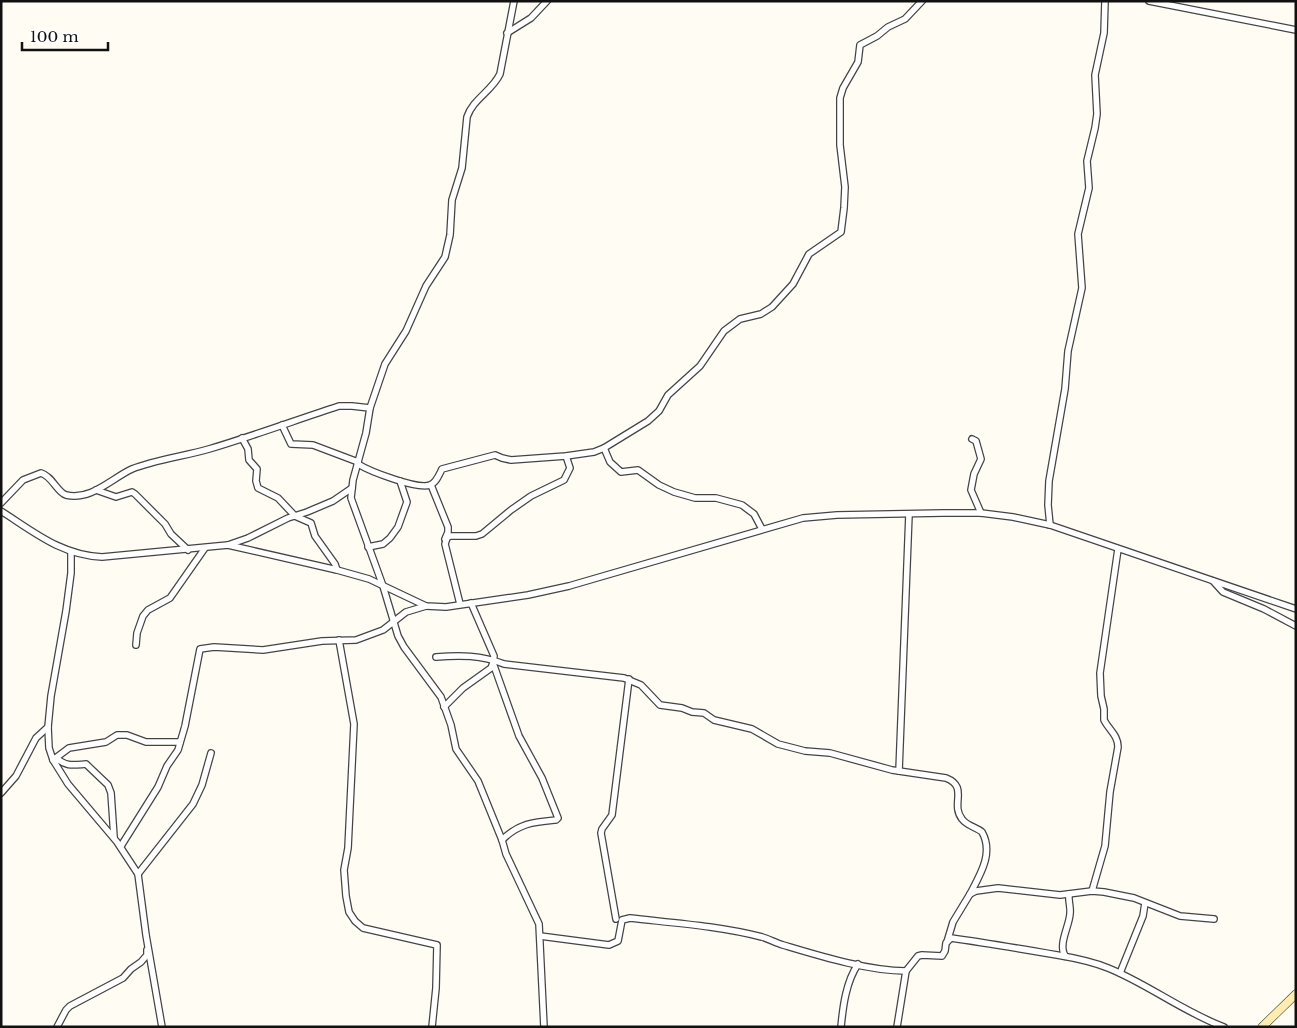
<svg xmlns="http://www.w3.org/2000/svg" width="1297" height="1028" font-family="'Libre Baskerville',serif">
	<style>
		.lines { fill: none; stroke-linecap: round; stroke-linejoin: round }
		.street-casing { stroke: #444; stroke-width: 8 }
		.secondary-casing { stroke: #333; stroke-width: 9 }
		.street { stroke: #fff; stroke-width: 5.5 }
		.secondary { stroke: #ffedaf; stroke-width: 8 }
	</style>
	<rect width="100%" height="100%" fill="#fffcf4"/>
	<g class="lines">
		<!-- street casing -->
		<g class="street-casing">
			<g id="street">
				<path d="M514,1L500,74C492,91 473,99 467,117L462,168L452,200L450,235L445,257L426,286L406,331L385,364L370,408L366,433L353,480L351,498L383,586L398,636L404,647L441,697L451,725L456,749L478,781L502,840L506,854L539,924L544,1027"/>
				<polyline points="1149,1 1296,30"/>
				<polyline points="507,33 531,18 547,1"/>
				<polyline points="282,425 291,444 313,445 358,462"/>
				<polyline points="242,438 248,449 249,460 257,469 256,481 258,488 278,498 295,516 311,523 315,536 335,564 337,570"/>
				<polyline points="972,439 976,441 981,459 974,474 971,490 981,513"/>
				<polyline points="604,448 610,462 621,472 638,470 659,485 674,492 695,498 716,498 742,505 754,514 762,529"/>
				<path d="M358,464C369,471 418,490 430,485C436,483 439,475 442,469L495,455L502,458L511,460L566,456L594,452L604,448L648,421L659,411L668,395L700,366L724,331L740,319L761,314L772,307L793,284L809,254L841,232L844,208L845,187L840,145V98L843,88L858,62L860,45L877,36L888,27L905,19L922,1"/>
				<polyline points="431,485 448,527 448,532 445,539"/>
				<polyline points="96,490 116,497 132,492 135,494 165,524 171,534 188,550"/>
				<path d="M1,503L23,480L41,473C52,476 57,492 66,495C91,501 112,478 132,469C154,460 185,456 209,449C253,436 296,420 339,406H352L370,408"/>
				<path d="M1,511C34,532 61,555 102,557L228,545L337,570L369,579L426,606L446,607L528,595L569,586L803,518L837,515L943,513H981L1013,517L1050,525L1296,609"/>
				<polyline points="1050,525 1048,505 1049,481 1065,389 1068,351 1082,288 1078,234 1089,188 1087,161 1095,128 1097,114 1095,75 1104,33 1105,1"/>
				<polyline points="228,545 248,538 288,518 307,512 333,501 352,488"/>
				<polyline points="368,547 383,544 390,538 398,527 407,502 400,481"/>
				<polyline points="71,552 71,573 66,611 51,696 48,727 49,748 53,760 68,784 117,842 138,874 146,935 162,1027"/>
				<polyline points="1213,581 1223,592 1264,609 1296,626"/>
				<polyline points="460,604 445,544 447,538 450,536 476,536 482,534 511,510 531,496 564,480 570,468 566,456"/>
				<polyline points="339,640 354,724 348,848 344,870 346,896 349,912 355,921 363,928 437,945 436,988 432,1027"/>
				<polyline points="136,645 137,633 143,616 148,610 170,598 205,548"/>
				<path d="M436,657C460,655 481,655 504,664L624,678L641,685L660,705L682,708L692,712L704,713L714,720L752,729L778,744L805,751L830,753L892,770L946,778C969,787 950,804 962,819C967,826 976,827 982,832C994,853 980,875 970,894"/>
				<path d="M493,663L519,736L542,778L558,818L556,820C534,822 519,823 502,840"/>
				<polyline points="444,707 463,688 491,668 493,663 494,656 471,603"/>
				<path d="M56,758C67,767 73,765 86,764L108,785L111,793L114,837"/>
				<polyline points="53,760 69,748 106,742 117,735 127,735 146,742 180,742"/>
				<polyline points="899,771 909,514"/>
				<polyline points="1,793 16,776 36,738 48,727"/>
				<polyline points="121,846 158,787 167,766 178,750 185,726 200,649 214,647 263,650 322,641 356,640 383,630 406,612 426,606"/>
				<polyline points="138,874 193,804 202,785 211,753"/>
				<path d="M1092,891L1105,846L1110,792L1118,747C1118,735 1109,730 1104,720V709L1101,696L1100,673L1118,549"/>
				<polyline points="616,919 601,833 602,829 612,815 629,679"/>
				<path d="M540,936L609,945L618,941L622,920L630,918C674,923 719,926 762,937C769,939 776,943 783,945C820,956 868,971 906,971L918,956L922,955L942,956L945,951L946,943L951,938C987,943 1022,949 1057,955C1075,958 1091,961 1108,968C1148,984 1183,1012 1224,1027"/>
				<polyline points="947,942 953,922 970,894 976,891 998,888 1060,895 1092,891 1104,892 1134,898 1180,916 1214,919"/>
				<path d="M1065,956C1058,944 1069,927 1070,914C1071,907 1068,901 1069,894"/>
				<polyline points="1120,973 1143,916 1145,903"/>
				<polyline points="57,1027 66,1010 70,1006 123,978 131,969 141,962 147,955 147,950"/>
				<path d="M841,1027C843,1006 846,982 858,964"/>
				<polyline points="897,1027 906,971"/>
			</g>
		</g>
		<!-- secondary casing -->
		<g class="secondary-casing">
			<polyline id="secondary" points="1262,1027 1296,994"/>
		</g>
		<!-- street -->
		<use href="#street" class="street"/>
		<!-- secondary -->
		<use href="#secondary" class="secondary"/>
	</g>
	<!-- border -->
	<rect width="1297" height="1028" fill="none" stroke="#111111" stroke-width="5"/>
	<!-- scale -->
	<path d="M22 42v8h86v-8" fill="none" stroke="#111111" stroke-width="2.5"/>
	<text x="30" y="42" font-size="15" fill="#111111" stroke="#ffffff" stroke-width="4" paint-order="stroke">100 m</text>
</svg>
